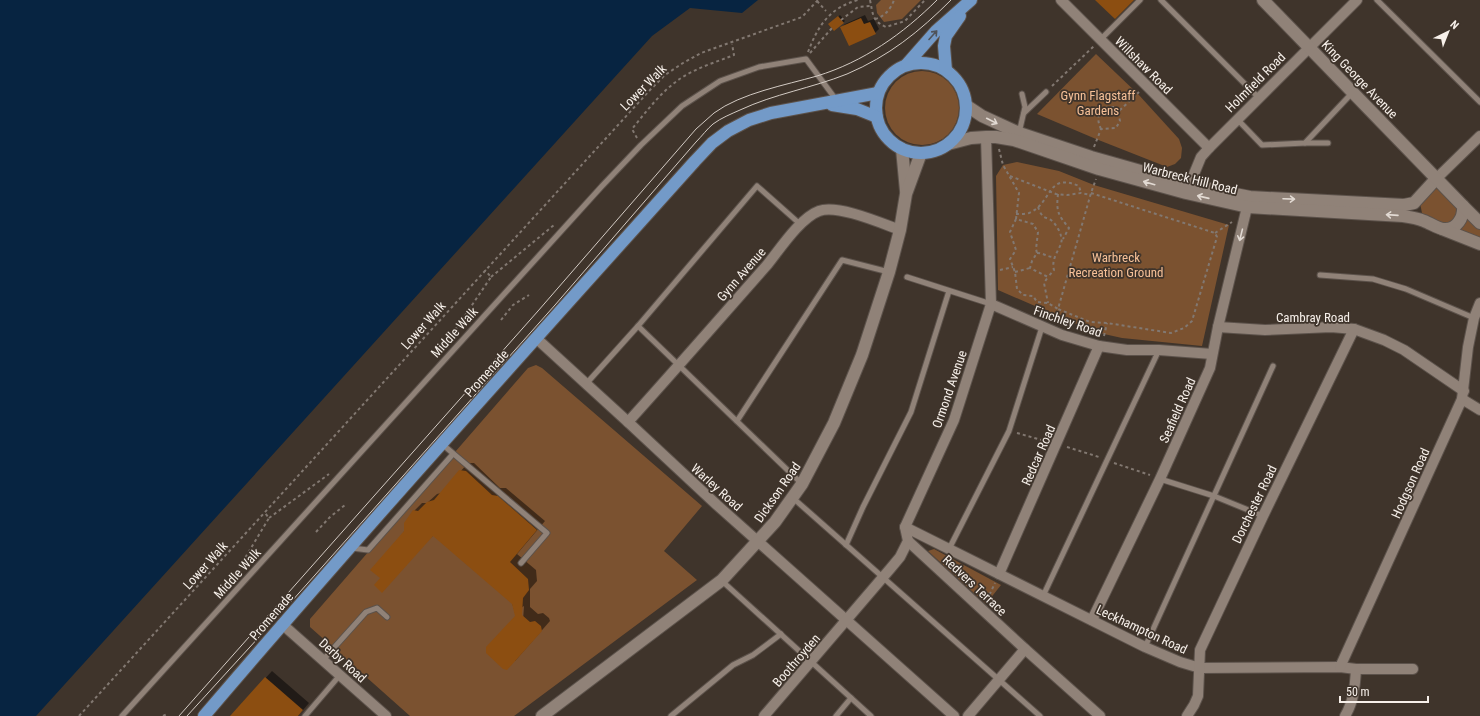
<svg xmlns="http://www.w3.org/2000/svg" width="1480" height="716" font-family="'Roboto Condensed',sans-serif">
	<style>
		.green { fill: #7b5230 }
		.water { fill: #072441 }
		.shadow { fill: #0007; fill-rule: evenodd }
		.building { fill: #8c4e11 }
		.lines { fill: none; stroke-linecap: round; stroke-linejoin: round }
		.lane-casing { stroke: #5c524b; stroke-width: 7 }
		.street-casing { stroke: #5c524b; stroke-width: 12 }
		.secondary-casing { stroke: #5c524b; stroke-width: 14 }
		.primary-casing { stroke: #5c524b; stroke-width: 14 }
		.path { stroke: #827871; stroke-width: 2; stroke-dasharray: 3 3; stroke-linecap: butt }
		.lane { stroke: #908278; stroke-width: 5 }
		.street { stroke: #908278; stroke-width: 10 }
		.secondary { stroke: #908278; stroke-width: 12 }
		.primary { stroke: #739ac8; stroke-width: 12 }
		.tram { stroke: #d3cbc4; stroke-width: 1 }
		.oneway { stroke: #4f535a }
		.oneway2 { stroke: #e2dad3 }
		.labels { text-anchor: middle; stroke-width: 3.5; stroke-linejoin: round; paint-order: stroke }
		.street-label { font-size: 13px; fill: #f7f0ea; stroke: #3f342b }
		.park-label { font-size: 13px; fill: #f7c198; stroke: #3f342b }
	</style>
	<rect width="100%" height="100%" fill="#3f342b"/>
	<!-- green -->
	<g class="green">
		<polygon points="881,0 921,0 902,19 884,22 877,13 876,5"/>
		<polygon points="1096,54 1138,94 1179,139 1182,148 1181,158 1175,164 1167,167 1096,139 1037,114"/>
		<circle cx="922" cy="108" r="37"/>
		<polygon points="1017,162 1059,171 1094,185 1229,225 1202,346 1122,338 1095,332 998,290 996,176 1003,165"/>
		<polygon points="1436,179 1480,223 1480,244 1430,223 1422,213 1420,203"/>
		<polygon points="536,365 542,368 702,506 664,551 697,580 514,716 410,716 310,627 310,619 528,368"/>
		<polygon points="934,549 1001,585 986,604 928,551"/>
	</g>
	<!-- water -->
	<polygon class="water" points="0,0 758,0 742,13 690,8 652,36 36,716 0,716"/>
	<!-- shadow -->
	<g class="shadow">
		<polygon points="840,15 845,21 834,30 830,24"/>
		<polygon points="865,15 868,21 874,19 879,29 875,33 841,28 845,24"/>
		<path d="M468,463H474L500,488H506L545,521L517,554L536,570L537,581L530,589V607L538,614L543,613L549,618L550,621L515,661L516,616L512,603L434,535L381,578L414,511L422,503H427L437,494L441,493ZM524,606L523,620H521V608Z"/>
		<polygon points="272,671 309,703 298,716 231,716"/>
	</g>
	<!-- building -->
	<g class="building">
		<polygon points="1095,0 1134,0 1115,19"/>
		<polygon points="838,16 844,23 834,31 828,24"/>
		<polygon points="861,18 864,24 870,22 876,34 849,46 840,27"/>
		<polygon points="459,470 466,471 492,495 498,496 537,530 510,562 528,579 529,590 523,598 522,615 530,622 535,621 541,626 542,631 507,670 503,669 486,653 486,647 515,616 512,604 433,536 382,593 374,585 380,578 370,570 404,531 404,523 413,510 418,511 427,502 434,500"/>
		<polygon points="265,677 303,710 298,716 230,716"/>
	</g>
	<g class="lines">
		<!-- lane casing -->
		<g class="lane-casing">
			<g id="lane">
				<polyline points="1161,0 1258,97"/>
				<polyline points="1377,0 1480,102"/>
				<polyline points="1100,40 1140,0"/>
				<polyline points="1024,113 1046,92"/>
				<polyline points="1237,119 1262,145 1305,143 1353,92"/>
				<polyline points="1019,133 1025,107 1022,94"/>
				<polyline points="1305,143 1328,143"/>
				<polyline points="1320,275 1373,279 1406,289 1474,318"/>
				<polyline points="907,277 991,304"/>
				<polyline points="638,326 801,483"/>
				<polyline points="586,384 638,326 757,186 800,224"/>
				<polyline points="737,421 842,260 889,272"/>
				<polyline points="442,444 547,533 521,563"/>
				<polyline points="1160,479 1214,496 1263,516"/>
				<polyline points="793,498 1040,716"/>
				<polyline points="846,545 863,507 911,412 949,291"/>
				<polyline points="352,548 368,550 453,454"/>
				<polyline points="949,549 1009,431 1042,327"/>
				<polyline points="722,581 871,716"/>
				<polyline points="1043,596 1159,350"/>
				<polyline points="1145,647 1273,366"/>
				<polyline points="323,660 366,612 377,608 387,617"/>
				<polyline points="122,716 602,186 641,145 682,106 720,81 759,67 806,59 837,101"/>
				<polyline points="305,716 340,675"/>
				<polyline points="671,716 733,665 753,655 781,634"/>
				<polyline points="836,716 851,698"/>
			</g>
		</g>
		<!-- street casing -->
		<g class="street-casing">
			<g id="street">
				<polyline points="1061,0 1209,148"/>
				<polyline points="1436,179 1480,136"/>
				<polyline points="1187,191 1201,157 1209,148 1357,0"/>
				<polyline points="991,304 1062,335 1099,346 1127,350 1159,350 1212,354"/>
				<polyline points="1218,327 1265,330 1331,327 1354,329 1384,340 1404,350 1464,391"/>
				<polyline points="536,338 628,422 717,505 954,716"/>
				<polyline points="1462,399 1480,410"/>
				<path d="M628,422C675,370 721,317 767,265C780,249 800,218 819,211C837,204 881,223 900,230"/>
				<polyline points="905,527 1145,647 1180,662 1200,668 1340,667 1356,669 1413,669"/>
				<polyline points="908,541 1025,649 1100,716"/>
				<polyline points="999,574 1099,346"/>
				<polyline points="1092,620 1160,479 1210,368 1218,327 1249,199"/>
				<polyline points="282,624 386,716"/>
				<polyline points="1340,667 1462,399 1468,347 1474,318 1480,303"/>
				<polyline points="764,716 890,569 900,557 908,541 905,527 954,420 991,304 986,137"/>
				<polyline points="968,716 1025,649"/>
				<polyline points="1187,716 1194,705 1198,696 1200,650 1263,516 1354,329"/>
				<path d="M1345,716C1354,701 1355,686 1356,669"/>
			</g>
		</g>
		<!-- secondary casing -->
		<g class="secondary-casing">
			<g id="secondary">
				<polyline points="967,106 982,116 1019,133 1091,157 1190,185 1250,197 1404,205 1414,203 1436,179"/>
				<path d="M948,144L971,138L986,137H996L1014,140L1099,169L1186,193L1248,207L1403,216C1410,217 1417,218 1424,221C1430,223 1438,229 1444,229C1457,230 1464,217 1463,206L1263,0"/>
				<polyline points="902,149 906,191"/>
				<polyline points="1463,206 1480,223"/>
				<polyline points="1442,229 1480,244"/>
				<polyline points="542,716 722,580 775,522 802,484 834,423 862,355 889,272 900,230 906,194 921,153"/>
			</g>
		</g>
		<!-- primary casing -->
		<g class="primary-casing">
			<g id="primary">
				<circle cx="921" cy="108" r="45"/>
				<polyline points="907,64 936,31 971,0"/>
				<polyline points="946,70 944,46 946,36 960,16"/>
				<polyline points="832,105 857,109 877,117"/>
				<path d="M204,716C364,528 530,345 695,161L712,143L728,131L749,120L771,113L878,93"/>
			</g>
		</g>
		<!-- path -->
		<g class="path">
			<path d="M870,0C873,14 872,21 886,27L905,21L925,0"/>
			<polyline points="817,1 826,11"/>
			<path d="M875,19C884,17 891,9 894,0"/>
			<polyline points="841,20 858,7 871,6"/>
			<path d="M808,52C818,26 829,8 858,0"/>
			<polyline points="810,53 832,28"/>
			<polyline points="1052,86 1094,46"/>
			<path d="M1101,129C1095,117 1099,106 1114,107L1118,112"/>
			<path d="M637,138L632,129C645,113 658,96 673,84C691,69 714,63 734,55L732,44"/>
			<polyline points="1094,147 1101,129 1116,128 1120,121 1118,112 1139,92"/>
			<polyline points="999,149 1003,165 1019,193 1016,219 1033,224 1038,232 1036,249 1037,253 1032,261 1030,268 1048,277 1044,283 1048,303"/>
			<polyline points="1010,176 1056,194 1067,195 1081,193 1091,195"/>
			<polyline points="1091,193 1215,233 1217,237 1192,321 1184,328 1171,333 1107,323 1090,322 1058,309 1091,193 1096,179"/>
			<path d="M1058,194C1056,211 1058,215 1069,228L1063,239"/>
			<path d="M1038,207C1039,209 1040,213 1042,215C1044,218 1048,218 1051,220C1055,223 1060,231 1061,236C1065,246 1050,255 1054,270L1048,277"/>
			<path d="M1016,214C1020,214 1025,214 1029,213C1053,203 1046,172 1079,186L1081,193"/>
			<polyline points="1016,219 1010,232 1016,250 1010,259 1015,272 1017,289 1023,295 1033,296 1037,302 1048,303 1058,309"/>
			<polyline points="1215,233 1232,222"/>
			<path d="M1037,253C1044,253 1047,257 1054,257"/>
			<polyline points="1000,270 1013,267"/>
			<polyline points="1015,272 1030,268"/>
			<polyline points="491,277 554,225"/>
			<polyline points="501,320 513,305 529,295"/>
			<polyline points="1104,336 1107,323"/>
			<polyline points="445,345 491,277 485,270"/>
			<polyline points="1017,433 1045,441"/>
			<polyline points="1067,447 1099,457"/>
			<polyline points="1114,463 1150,475"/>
			<polyline points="269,518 329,474"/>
			<polyline points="316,532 330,517 345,505"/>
			<polyline points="230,583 269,518 265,513"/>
			<polyline points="987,600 995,583"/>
			<polyline points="79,716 650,90 665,75 683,63 701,53 802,17 818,0"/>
			<polyline points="163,716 167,714"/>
		</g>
		<!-- lane -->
		<use href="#lane" class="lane"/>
		<!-- street -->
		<use href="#street" class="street"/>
		<!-- secondary -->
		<use href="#secondary" class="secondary"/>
		<!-- primary -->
		<use href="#primary" class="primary"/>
		<!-- tram -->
		<g class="tram">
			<path d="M179,716L538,311L696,129C702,124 708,118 714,113C741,93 786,85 817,76C863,62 903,34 937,0"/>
			<path d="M187,716L291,602L555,305L696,142C702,136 707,129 713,124C721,118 731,114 740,110C774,94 812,88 847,74C889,56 919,32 951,0"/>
		</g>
	</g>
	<!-- one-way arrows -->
	<defs><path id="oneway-shaft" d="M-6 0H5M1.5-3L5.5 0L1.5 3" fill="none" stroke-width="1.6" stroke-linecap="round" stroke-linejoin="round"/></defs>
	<use class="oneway" href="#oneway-shaft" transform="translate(933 35) rotate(-48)"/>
	<g class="oneway2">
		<use href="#oneway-shaft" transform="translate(992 121) rotate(27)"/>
		<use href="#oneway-shaft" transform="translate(1149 183) rotate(-164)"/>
		<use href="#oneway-shaft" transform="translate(1203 197) rotate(-167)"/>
		<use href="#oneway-shaft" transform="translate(1289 199) rotate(2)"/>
		<use href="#oneway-shaft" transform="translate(1392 215) rotate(-176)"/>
		<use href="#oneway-shaft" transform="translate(1241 235) rotate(104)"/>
	</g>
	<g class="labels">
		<!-- street labels -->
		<g class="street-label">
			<text transform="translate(1144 65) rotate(45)" y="5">Willshaw Road</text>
			<text transform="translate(1360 79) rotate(46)" y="5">King George Avenue</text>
			<text transform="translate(1255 82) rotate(-45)" y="5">Holmfield Road</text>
			<text transform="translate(643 87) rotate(-45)" y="5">Lower Walk</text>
			<text transform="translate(1190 178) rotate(14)" y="5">Warbreck Hill Road</text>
			<text transform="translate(741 274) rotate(-49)" y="5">Gynn Avenue</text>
			<text x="1313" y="322">Cambray Road</text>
			<text transform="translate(1068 321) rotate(19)" y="5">Finchley Road</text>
			<text transform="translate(423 325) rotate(-48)" y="5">Lower Walk</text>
			<text transform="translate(454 332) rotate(-48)" y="5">Middle Walk</text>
			<text transform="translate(486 373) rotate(-48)" y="5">Promenade</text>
			<text transform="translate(949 389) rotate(-71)" y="5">Ormond Avenue</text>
			<text transform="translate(1177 410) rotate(-66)" y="5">Seafield Road</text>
			<text transform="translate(1038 455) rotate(-66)" y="5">Redcar Road</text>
			<text transform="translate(1410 483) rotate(-66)" y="5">Hodgson Road</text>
			<text transform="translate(717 487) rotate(42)" y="5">Warley Road</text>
			<text transform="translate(777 492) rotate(-55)" y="5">Dickson Road</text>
			<text transform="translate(1254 504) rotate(-64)" y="5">Dorchester Road</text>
			<text transform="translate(205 565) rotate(-48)" y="5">Lower Walk</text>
			<text transform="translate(237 573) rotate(-48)" y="5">Middle Walk</text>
			<text transform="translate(975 585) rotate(43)" y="5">Redvers Terrace</text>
			<text transform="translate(271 616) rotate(-49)" y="5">Promenade</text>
			<text transform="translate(1142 629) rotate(25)" y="5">Leckhampton Road</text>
			<text transform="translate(343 660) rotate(42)" y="5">Derby Road</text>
			<text transform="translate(796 660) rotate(-49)" y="5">Boothroyden</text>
		</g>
		<!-- park labels -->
		<g class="park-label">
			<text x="1098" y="100">Gynn Flagstaff<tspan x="1098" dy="15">Gardens</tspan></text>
			<text x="1116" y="262">Warbreck<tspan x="1116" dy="15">Recreation Ground</tspan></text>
		</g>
	</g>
	<!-- north arrow -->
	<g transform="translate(1448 32) rotate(43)" stroke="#3f342b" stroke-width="3" paint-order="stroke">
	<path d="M0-3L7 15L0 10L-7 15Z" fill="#f7f0ea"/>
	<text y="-6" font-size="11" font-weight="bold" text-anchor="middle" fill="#f7f0ea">N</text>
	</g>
	<!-- scale -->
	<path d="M1340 696v6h88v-6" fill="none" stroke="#f7f0ea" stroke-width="2"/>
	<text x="1346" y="696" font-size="12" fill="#f7f0ea" stroke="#3f342b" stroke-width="3" paint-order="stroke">50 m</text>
</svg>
